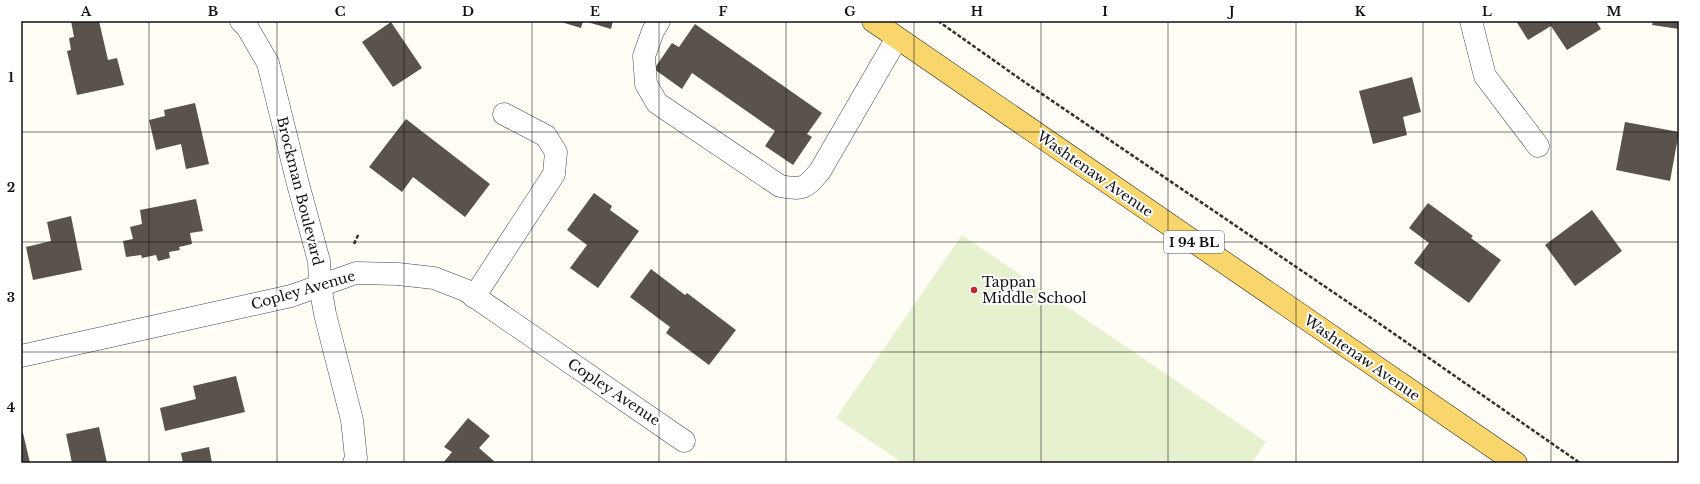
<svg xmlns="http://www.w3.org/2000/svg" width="1700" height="484" font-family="'Libre Baskerville',serif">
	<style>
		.pitch { fill: #e6f2cf }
		.building { fill: #5a524d }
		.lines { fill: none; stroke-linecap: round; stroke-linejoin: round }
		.minor-casing { stroke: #444; stroke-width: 23 }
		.major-casing { stroke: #222; stroke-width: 23 }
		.path { stroke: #333; stroke-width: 2.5; stroke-dasharray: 4 2; stroke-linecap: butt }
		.minor { stroke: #fff; stroke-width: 22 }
		.major { stroke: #f9d66b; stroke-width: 22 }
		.grid { fill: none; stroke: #111; stroke-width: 1; stroke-opacity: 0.55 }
		.poi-dot { fill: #c4262e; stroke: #fff; stroke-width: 1.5 }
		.labels { text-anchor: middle; stroke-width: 4; stroke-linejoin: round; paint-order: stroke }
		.shield { fill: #fff; stroke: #585858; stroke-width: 1 }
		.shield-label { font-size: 13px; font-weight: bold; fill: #111 }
		.street-label { font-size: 14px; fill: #111; stroke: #fff }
		.poi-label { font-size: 14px; fill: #111; stroke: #fff; text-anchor: start }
		.neatline { fill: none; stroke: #111; stroke-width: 1.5 }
		.grid-label { font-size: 13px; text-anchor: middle; font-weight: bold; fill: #111 }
	</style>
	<rect width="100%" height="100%" fill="#fffdf5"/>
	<!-- pitch -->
	<polygon class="pitch" points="962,235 1266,442 1252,463 903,463 836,418"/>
	<!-- building -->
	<g class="building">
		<polygon points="71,21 99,21 108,60 117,58 124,85 77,95 67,51 71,50 69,38 74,37"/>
		<polygon points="558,21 583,21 581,28"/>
		<polygon points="584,21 613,21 611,29"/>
		<polygon points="1516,21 1596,21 1601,29 1567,50 1551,26 1528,40"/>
		<polygon points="1653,21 1679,21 1679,29 1652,25"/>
		<polygon points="391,22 422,68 393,87 362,42"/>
		<polygon points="695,24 822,113 807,134 812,137 793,165 765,146 775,131 692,73 682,89 654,69 672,43 679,47"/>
		<polygon points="1412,77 1421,112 1403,117 1407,135 1373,144 1359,91"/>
		<polygon points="195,103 209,164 186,169 181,144 156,150 149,120 165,116 164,110"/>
		<polygon points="406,119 490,184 465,217 413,177 402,192 369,167"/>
		<polygon points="1625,122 1679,132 1670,181 1616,170"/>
		<polygon points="594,193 612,206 610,210 639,231 598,288 570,268 587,245 567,230"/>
		<polygon points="196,199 203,231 190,233 192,244 179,247 180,250 169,252 170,258 158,261 156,255 142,258 141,255 126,257 123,241 133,239 130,227 142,224 140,210"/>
		<polygon points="1428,203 1473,236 1471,238 1501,260 1469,303 1414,263 1429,243 1409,228"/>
		<polygon points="1592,210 1622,251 1575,286 1545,245"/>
		<polygon points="71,216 82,270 33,280 26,247 51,241 47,222"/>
		<polygon points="651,269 685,295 687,293 736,330 709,365 666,333 670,327 630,297"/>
		<polygon points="236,376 245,412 165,431 160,408 196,399 193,386"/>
		<polygon points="468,418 490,436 479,448 494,461 492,463 443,463 452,452 444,447"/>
		<polygon points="99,427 107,463 72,463 66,434"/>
		<polygon points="21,433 23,433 30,463 21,463"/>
		<polygon points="209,447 212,463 183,463 181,453"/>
	</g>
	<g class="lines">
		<!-- minor casing -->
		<g class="minor-casing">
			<g id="minor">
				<polyline points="241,21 247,27 268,63 298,184 319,261 320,285 325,314 352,420 356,458 354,463"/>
				<path d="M659,21L653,31L644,56L646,84L657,103L780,186C803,190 805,189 820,171L897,38"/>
				<polyline points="1471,21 1485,76 1538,146"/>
				<polyline points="474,297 554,174 556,152 546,136 504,114"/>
				<polyline points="21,356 291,296 356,273 398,274 434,278 465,290 684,441"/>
			</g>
		</g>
		<!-- major casing -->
		<g class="major-casing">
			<polyline id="major" points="873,21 1516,463"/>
		</g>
		<!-- path -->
		<g class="path">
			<polyline points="938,21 1023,81 1380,324 1580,463"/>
			<polyline points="354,244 359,233"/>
		</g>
		<!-- minor -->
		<use href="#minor" class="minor"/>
		<!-- major -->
		<use href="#major" class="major"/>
	</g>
	<!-- grid -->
	<path class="grid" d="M149,21V463M277,21V463M404,21V463M532,21V463M659,21V463M786,21V463M914,21V463M1041,21V463M1168,21V463M1296,21V463M1423,21V463M1551,21V463M21,132H1679M21,242H1679M21,352H1679"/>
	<!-- markers -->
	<circle class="poi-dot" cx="974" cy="290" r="4"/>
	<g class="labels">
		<!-- shield labels -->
		<rect class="shield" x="1164" y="231" width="60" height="22" rx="3"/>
		<g class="shield-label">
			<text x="1194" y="247">I 94 BL</text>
		</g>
		<!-- street labels -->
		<g class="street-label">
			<text transform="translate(1095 174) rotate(35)" y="5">Washtenaw Avenue</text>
			<text transform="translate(300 191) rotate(76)" y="5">Brockman Boulevard</text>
			<text transform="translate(303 290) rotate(-16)" y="5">Copley Avenue</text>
			<text transform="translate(1362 358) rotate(35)" y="5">Washtenaw Avenue</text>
			<text transform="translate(614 392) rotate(34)" y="5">Copley Avenue</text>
		</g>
		<!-- poi labels -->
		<g class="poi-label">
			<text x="982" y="287">Tappan<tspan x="982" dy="16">Middle School</tspan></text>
		</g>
	</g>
	<!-- border -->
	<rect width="1700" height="484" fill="none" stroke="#ffffff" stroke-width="44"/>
	<rect x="22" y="22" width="1656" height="440" class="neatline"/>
	<g class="grid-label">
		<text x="86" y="16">A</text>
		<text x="213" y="16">B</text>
		<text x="340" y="16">C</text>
		<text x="468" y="16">D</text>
		<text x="595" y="16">E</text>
		<text x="723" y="16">F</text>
		<text x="850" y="16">G</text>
		<text x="977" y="16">H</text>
		<text x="1105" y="16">I</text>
		<text x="1232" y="16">J</text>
		<text x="1360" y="16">K</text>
		<text x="1487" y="16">L</text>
		<text x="1614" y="16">M</text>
		<text x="11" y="82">1</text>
		<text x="11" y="192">2</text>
		<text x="11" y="302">3</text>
		<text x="11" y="412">4</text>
	</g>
</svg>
